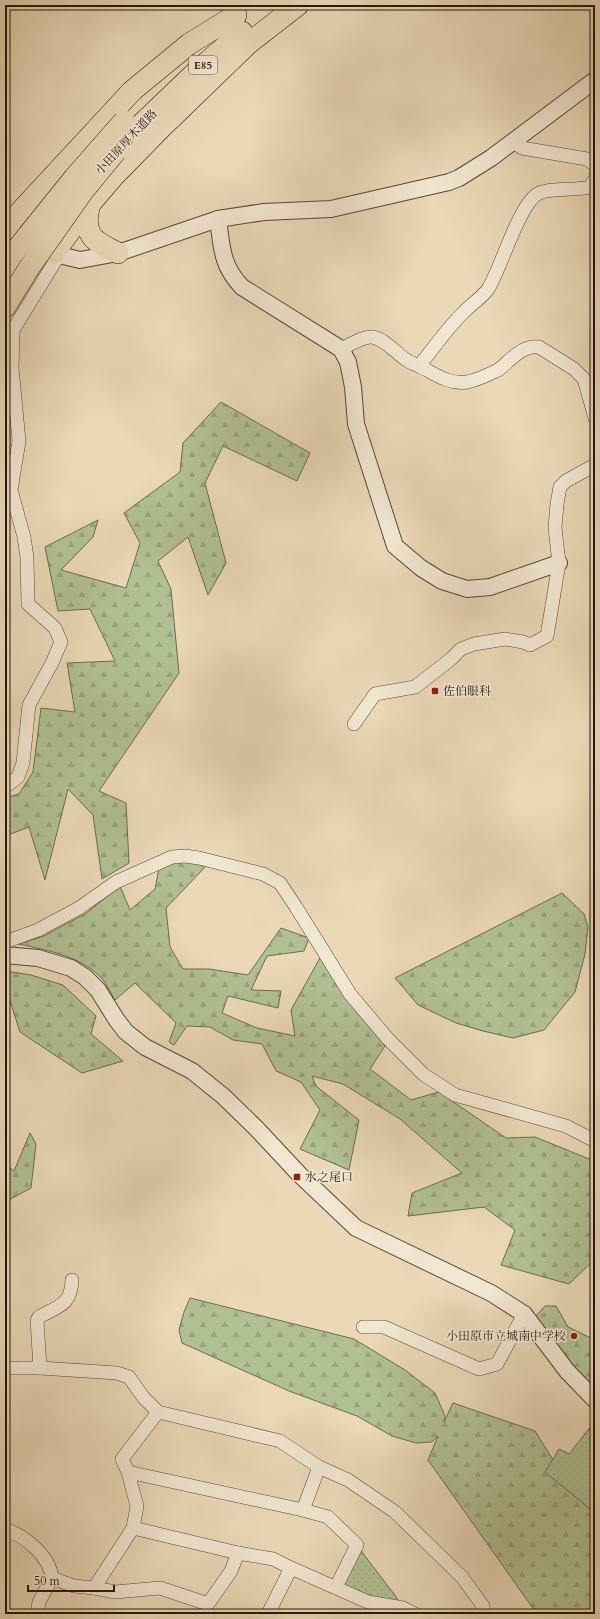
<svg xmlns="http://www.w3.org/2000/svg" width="600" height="1619" font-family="Cardo,'Noto Serif JP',serif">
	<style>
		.forest { fill: url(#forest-firs); stroke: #6a6b50 }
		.park { fill: url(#park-dots); stroke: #6a6b50 }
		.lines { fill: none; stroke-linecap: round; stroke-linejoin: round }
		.minor-casing { stroke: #564638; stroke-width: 14 }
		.tertiary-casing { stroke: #564638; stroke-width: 18 }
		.trunk-casing { stroke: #24160d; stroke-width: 22 }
		.minor { stroke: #f1e6d0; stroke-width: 13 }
		.tertiary { stroke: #f1e6d0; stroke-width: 16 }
		.trunk { stroke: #ead8b7; stroke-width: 21 }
		.trunk-bridge-casing { stroke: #24160d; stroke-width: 22; stroke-linecap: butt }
		.trunk-bridge { stroke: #ead8b7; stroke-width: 21 }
		.poi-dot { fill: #8f2418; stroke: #f1e6d0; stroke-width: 1.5 }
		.labels { text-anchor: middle; stroke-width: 3.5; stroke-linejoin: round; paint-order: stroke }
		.shield { fill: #f1e6d0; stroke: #625448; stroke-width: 1 }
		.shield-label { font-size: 11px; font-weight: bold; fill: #24160d }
		.street-label { font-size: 12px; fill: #24160d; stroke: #f1e6d0 }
		.poi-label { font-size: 12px; fill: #24160d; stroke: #f1e6d0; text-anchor: start }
	</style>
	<defs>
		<pattern id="forest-firs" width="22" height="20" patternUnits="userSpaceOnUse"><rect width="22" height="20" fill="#b1c093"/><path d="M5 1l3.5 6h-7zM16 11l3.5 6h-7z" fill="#98a47e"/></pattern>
		<pattern id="park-dots" width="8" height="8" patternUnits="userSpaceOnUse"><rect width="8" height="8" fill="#b1c093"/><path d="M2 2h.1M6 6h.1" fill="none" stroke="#98a47e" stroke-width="1.8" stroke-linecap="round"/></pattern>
	</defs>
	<rect width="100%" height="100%" fill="#ead8b7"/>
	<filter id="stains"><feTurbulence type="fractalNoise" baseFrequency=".005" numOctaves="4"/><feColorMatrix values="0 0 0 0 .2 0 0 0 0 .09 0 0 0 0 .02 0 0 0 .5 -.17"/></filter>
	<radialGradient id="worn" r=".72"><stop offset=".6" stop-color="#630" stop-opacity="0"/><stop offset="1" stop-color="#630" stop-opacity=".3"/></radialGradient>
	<!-- forest -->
	<g class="forest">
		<polygon points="221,402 310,453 297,481 223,446 205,483 226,563 208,595 188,537 158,561 171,589 179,673 99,791 126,803 129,863 102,879 93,815 68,789 45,880 29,827 5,836 5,798 19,794 33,772 41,708 75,712 67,663 115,661 90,609 58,611 45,547 98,520 93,537 61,570 126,588 140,543 124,513 180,472 183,443"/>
		<path d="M176,861L207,865L166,908L170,947L183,969H209L248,975L281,928L309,938L304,951L267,956L251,990L281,991L278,1008L228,996L222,1013L257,1028L295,1036L291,1010L321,956L343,994L385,1046L370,1069L411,1100L439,1092L506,1138L535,1137L594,1161L595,1259L569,1284L501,1265L515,1230L484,1207L408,1216L412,1193L462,1173L400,1119L343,1084L312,1076L316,1086L359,1120L349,1170L300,1149L320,1110L301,1082L276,1071L262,1044L233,1040L210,1027L187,1026L174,1045L169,1042L176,1023L135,983L115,1000C111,994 108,987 104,981C83,956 49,951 19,944L44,936L85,914L120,886L130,910L155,889L159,868Z"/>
		<polygon points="562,893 584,914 588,927 585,954 575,992 544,1030 513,1038 483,1031 456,1023 418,1005 395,978"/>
		<polygon points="5,971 31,975 63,985 96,1016 91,1034 123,1061 82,1073 20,1032 6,988 5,987"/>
		<polygon points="30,1133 36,1144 31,1188 5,1202 5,1165 14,1171"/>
		<polygon points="190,1298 354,1339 405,1370 435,1393 445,1416 444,1422 453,1403 535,1431 558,1468 595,1498 595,1614 537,1614 428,1460 438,1436 432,1442 416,1443 392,1436 357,1416 289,1391 182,1343 179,1330 184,1312"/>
		<polygon points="545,1306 556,1306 568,1327 595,1340 595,1389 573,1367 535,1317"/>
	</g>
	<!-- park -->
	<g class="park">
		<polygon points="595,1421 595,1513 545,1472 559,1449 569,1454"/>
		<polygon points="358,1547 397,1598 398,1605 369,1600 340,1586"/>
	</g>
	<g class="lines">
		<!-- minor casing -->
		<g class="minor-casing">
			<g id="minor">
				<polyline points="512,141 522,148 587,159 595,165"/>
				<path d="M341,349C350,345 363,336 372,337C386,339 396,354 408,361C411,363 415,364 419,366C434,373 448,385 467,382C478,380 488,375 498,370C510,361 523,344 539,347L574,369L584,379L595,418"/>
				<path d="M419,366C434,348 447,328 464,312C471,304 482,298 488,289C501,269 519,203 539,193C553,187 575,191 590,187L595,179"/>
				<polyline points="354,724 375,694 415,687 451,659 461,649 474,644 505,639 523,642 530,645 547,636 559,563 555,528 557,504 560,487 566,481 595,465"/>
				<polyline points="5,787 18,777 23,763 29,705 52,663 61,642 55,628 28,604 27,558 24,537 11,490 19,441 12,368 13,330 59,255"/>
				<polyline points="5,942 38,930 79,908 116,882 172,857 185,856 199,858 263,874 280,883 296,907 350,994 388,1039 423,1074 455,1095 566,1126 595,1141"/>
				<polyline points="363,1327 384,1327 479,1369 497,1364 524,1314"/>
				<polyline points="5,1368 40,1368 117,1373 129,1377 143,1397 158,1412 280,1441 319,1467 348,1480 395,1512 462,1577 483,1606 483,1614"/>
				<path d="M40,1368L37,1320L39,1317C58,1306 71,1306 72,1280"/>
				<polyline points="128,1472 303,1510 328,1517 357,1545 336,1587"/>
				<polyline points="303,1510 319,1467"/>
				<polyline points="133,1528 238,1553 273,1559 291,1568 268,1614"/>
				<path d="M5,1529C25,1536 50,1556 52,1578L74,1586L94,1588L133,1528L137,1506L128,1472L122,1459L158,1412"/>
				<polyline points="291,1568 368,1602 403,1608 415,1614"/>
				<polyline points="94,1588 115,1592 160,1588 208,1604 231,1571 238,1553"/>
				<polyline points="37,1614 39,1602 52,1578"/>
			</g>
		</g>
		<!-- tertiary casing -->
		<g class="tertiary-casing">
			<g id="tertiary">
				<path d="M218,219C222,247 221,265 242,287L341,349L348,362L353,387L356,424L395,546L421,568L442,581L467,589L490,587L559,563"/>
				<polyline points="5,230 27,238 59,255 80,260 118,253 218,219 264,212 331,209 449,182 459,178 491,158 595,80"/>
				<polyline points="5,955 38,958 71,968 85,977 98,990 116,1019 126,1032 145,1047 192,1071 223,1096 256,1128 299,1174 356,1228 491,1293 524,1314 567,1371 595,1400"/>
			</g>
		</g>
		<!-- trunk casing -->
		<g class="trunk-casing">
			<g id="trunk">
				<polyline points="134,131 199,69 242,32"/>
				<path d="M90,204C82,234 92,241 118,253"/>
				<polyline points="5,228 132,91 189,44 236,15"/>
				<polyline points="54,253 90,204 114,176 161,128 249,43 298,5"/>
				<polyline points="5,307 29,268"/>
			</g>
		</g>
		<!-- minor -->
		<use href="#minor" class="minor"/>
		<!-- tertiary -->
		<use href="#tertiary" class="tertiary"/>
		<!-- trunk -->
		<use href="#trunk" class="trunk"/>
		<!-- trunk-bridge casing -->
		<g class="trunk-bridge-casing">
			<g id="trunk-bridge">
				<polyline points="12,255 74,178 124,121"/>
				<polyline points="29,268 84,190 116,151"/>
			</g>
		</g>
		<!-- trunk-bridge -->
		<use href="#trunk-bridge" class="trunk-bridge"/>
	</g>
	<!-- markers -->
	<g class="poi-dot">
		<rect x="431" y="687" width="8" height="8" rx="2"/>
		<rect x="293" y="1173" width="8" height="8" rx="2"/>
		<circle cx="574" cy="1336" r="4"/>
	</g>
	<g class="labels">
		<!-- shield labels -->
		<rect class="shield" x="189" y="56" width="28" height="18" rx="3"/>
		<g class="shield-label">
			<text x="203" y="69">E85</text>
		</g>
		<!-- street labels -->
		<g class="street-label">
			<text transform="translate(126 142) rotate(-47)" y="4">小田原厚木道路</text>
		</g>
		<!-- poi labels -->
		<g class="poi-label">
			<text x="443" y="695">佐伯眼科</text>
			<text x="305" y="1181">水之尾口</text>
			<text x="566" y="1340" text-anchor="end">小田原市立城南中学校</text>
		</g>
	</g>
	<!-- margin -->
	<rect width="600" height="1619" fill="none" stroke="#ead8b7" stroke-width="20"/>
	<rect x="6" y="6" width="588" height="1607" fill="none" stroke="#24160d" stroke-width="2"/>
	<rect x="10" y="10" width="580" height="1599" fill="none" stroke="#24160d"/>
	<!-- scale -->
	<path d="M28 1585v6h86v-6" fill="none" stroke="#24160d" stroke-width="2"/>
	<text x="34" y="1585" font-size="12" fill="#24160d" stroke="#f1e6d0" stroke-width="3" paint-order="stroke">50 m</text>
	<rect width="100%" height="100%" filter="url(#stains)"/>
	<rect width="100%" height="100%" fill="url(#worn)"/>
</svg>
